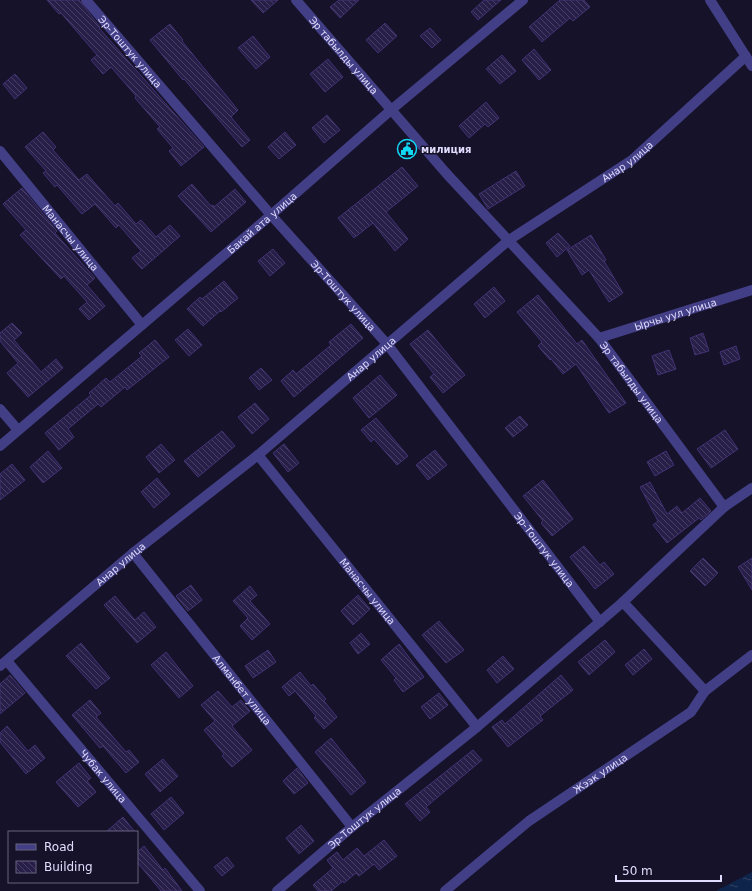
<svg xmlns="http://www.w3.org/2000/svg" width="752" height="891" font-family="'DejaVu Sans',sans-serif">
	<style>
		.water { fill: url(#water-ripples) }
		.building { fill: url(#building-back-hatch); stroke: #413274 }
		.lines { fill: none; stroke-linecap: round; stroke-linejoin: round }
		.minor { stroke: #433f86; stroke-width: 10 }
		.labels { text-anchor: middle; stroke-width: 3; stroke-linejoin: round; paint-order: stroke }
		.street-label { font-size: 10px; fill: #e0dcfd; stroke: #161229 }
		.poi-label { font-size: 10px; font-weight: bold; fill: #e0dcfd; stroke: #161229; text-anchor: start }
	</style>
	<defs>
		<pattern id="water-ripples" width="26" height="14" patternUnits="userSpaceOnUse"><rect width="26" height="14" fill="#0f244b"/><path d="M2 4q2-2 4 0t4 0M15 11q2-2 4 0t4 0" fill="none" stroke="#324366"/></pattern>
		<pattern id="building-back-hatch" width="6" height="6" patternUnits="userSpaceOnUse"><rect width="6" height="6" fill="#281f49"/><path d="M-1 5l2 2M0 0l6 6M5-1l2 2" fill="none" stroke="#473f64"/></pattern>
	</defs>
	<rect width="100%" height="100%" fill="#161229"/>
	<!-- water -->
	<polygon class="water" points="752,872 752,891 716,891"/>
	<!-- building -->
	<g class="building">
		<polygon points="47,0 79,0 100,27 99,28 204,147 181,166 169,151 173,148 157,129 160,127 135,98 136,96 111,67 103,74 91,60 97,55 61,13 59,14"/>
		<polygon points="251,0 278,0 263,13"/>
		<polygon points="339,0 359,0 340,18 330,7"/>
		<polygon points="484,0 501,0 478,20 471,12"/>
		<polygon points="560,0 584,0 590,7 573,21 570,18 542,42 529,27"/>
		<polygon points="385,23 397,36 378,53 366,40"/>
		<polygon points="170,24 183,40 182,41 238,110 231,117 250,140 242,147 184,79 183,80 150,40"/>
		<polygon points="430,28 441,40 432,48 420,36"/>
		<polygon points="253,36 270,57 256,69 238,48"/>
		<polygon points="534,49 551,70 539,80 522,60"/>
		<polygon points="502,55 516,71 500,84 486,69"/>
		<polygon points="328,59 343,77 325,92 310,74"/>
		<polygon points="15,74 27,88 15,99 3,84"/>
		<polygon points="486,102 499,118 488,127 485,124 469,138 459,126"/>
		<polygon points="327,115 340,130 324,143 312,128"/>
		<polygon points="43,132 56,147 53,150 79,180 87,174 115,206 118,203 136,224 141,220 156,237 170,225 180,236 142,269 132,258 141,251 119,225 116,228 95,204 82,214 57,185 55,187 43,173 46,171 25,147"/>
		<polygon points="285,132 296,145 279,159 268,147"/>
		<polygon points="402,167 418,186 386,212 408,239 395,251 373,223 354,238 338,218"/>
		<polygon points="516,171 525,186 488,209 479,194"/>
		<polygon points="192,184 211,206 213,205 214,207 235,189 246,202 211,232 178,196"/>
		<polygon points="22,188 57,231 55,233 95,278 87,285 105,306 89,320 79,309 87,302 64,276 61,279 20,235 26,230 3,204"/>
		<polygon points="558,233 570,246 557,257 546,243"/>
		<polygon points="591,235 606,260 604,261 623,293 609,302 589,270 582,275 567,250"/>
		<polygon points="273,249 285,263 270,276 258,261"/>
		<polygon points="224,281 238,298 221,312 220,311 203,326 187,309 200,297 202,299"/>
		<polygon points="494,287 505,301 485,318 474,304"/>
		<polygon points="538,295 577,344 582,340 626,403 609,413 576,364 563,374 551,359 550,360 538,346 542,342 517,312"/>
		<polygon points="12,323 22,333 14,340 41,372 56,359 63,368 28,397 7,373 18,363 0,341 0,333"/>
		<polygon points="351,324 363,338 294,397 281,381 293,370 296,374 331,345 329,342"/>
		<polygon points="188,329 202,345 189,356 175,340"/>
		<polygon points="428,330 465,375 443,393 430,377 434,374 410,344"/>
		<polygon points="703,333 709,351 695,355 690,338"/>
		<polygon points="155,340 169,357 127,390 125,387 101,407 98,404 68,429 74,437 59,450 45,433 91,395 89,393 106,378 110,382 142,356 139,353"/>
		<polygon points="736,346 740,359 724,365 720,352"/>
		<polygon points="669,350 676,369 658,375 652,356"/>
		<polygon points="261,368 272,380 259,390 249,378"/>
		<polygon points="380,375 397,395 369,418 353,398"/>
		<polygon points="255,403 269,419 252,434 238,417"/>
		<polygon points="520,416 528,425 513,437 505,428"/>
		<polygon points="376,418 408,456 397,465 374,439 371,442 361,430"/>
		<polygon points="725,430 738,449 711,468 697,449"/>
		<polygon points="222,431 235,446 198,477 184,461"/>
		<polygon points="161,444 175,460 159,473 146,457"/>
		<polygon points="284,444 299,463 288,472 273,453"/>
		<polygon points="435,450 447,465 428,480 416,465"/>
		<polygon points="48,451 62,468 43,483 30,467"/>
		<polygon points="666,451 674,465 655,476 647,462"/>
		<polygon points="12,464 25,480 0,500 0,474"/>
		<polygon points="157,478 170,494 154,508 141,492"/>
		<polygon points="543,480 573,519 552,536 541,523 543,521 523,496"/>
		<polygon points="650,482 667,514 677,506 682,513 700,498 711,511 701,520 699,518 667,543 653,525 658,521 640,487"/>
		<polygon points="584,546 600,565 604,562 614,574 595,589 570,557"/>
		<polygon points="703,558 718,573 705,586 690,571"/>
		<polygon points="752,558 752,590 738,567"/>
		<polygon points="191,585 202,600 188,611 176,596"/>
		<polygon points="250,586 257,595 250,601 270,624 252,640 240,626 248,618 233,601"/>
		<polygon points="358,595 370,609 353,625 341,611"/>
		<polygon points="115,596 135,620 144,612 156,627 137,643 104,605"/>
		<polygon points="439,621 464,650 446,663 422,635"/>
		<polygon points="361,633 370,644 358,654 350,643"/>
		<polygon points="605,640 615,652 589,675 578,662"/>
		<polygon points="81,643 110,678 96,689 66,656"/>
		<polygon points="399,644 424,677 403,692 394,680 396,678 381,660"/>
		<polygon points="644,649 652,659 633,675 625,665"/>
		<polygon points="268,650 276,662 253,678 245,666"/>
		<polygon points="166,652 193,686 179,698 151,665"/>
		<polygon points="503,656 514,669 497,683 487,670"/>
		<polygon points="300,672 311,686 313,684 326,699 324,701 337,717 324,729 314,718 316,716 295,691 289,696 282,687"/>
		<polygon points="10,675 25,693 0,714 0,684"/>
		<polygon points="561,675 573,690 540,716 543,720 508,747 492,727 502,720 505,724"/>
		<polygon points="218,691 232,707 241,700 250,711 232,726 252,750 232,767 222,756 224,754 204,730 215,721 201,705"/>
		<polygon points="439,693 448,705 430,719 421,707"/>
		<polygon points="90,700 101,713 96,717 126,752 129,750 139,762 126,773 103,746 100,748 72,715"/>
		<polygon points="7,726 28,751 35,745 45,758 26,774 0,742 0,733"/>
		<polygon points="331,738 366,782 351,795 315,752"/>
		<polygon points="473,750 482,760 426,807 430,812 420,821 405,804"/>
		<polygon points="163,759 178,776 160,792 145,774"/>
		<polygon points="79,763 91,778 87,781 96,792 78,807 56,782"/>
		<polygon points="297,768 308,783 294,794 283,781"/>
		<polygon points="171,797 184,813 164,830 151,814"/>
		<polygon points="123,817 135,832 106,832"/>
		<polygon points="301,825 314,841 299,854 286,838"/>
		<polygon points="384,840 397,856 379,870 374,864 359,876 356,873 344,883 343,881 331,891 318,891 313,885 333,868 327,860 337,852 343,860 357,848 364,856"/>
		<polygon points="144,846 163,870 165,868 182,891 161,891 137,862 137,852"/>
		<polygon points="227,857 234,866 222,876 214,867"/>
	</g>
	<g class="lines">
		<!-- minor -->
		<g class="minor">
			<path id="s1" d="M86,0L271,215L387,344L600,622"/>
			<path id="s2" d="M296,0L446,173L599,338L724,507"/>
			<polyline points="710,0 752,66"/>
			<path id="s3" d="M0,151L142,325"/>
			<path id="s4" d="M599,338L752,290"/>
			<polyline points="0,409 18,430"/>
			<path id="s5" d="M0,446L271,215L391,110L523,0"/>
			<path id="s6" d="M258,455L477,727"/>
			<path id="s7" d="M133,553L352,827"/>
			<polyline points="623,602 705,691"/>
			<path id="s8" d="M7,661L200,891"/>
			<path id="s9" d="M0,666L133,553L258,455L509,240L632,160L746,56"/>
			<path id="s10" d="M277,891L352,827L477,727L623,602L724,507L752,488"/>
			<path id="s11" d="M445,891L529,821L691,712L705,691L752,655"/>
		</g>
	</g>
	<!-- icons -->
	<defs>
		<g id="civic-ring" transform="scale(1)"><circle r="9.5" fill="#161229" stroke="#10d8f5" stroke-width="1.5"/><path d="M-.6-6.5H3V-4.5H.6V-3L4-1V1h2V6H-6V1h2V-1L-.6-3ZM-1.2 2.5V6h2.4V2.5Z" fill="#10d8f5"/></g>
	</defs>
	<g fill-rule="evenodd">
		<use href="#civic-ring" x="407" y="149"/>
	</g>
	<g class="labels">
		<!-- street labels -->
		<g class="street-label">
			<text dy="4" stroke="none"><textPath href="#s1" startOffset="68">Эр-Тоштук улица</textPath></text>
			<text dy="4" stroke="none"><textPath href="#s2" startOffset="73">Эр табылды улица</textPath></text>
			<text dy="4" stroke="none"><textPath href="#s9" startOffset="806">Анар улица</textPath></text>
			<text dy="4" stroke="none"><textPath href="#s5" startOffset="344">Бакай ата улица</textPath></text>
			<text dy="4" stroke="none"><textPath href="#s3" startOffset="112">Манасчы улица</textPath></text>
			<text dy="4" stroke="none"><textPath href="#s1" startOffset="392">Эр-Тоштук улица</textPath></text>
			<text dy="4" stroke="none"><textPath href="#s4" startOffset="80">Ырчы уул улица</textPath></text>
			<text dy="4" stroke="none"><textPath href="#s9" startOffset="482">Анар улица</textPath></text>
			<text dy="4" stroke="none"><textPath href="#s2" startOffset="509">Эр табылды улица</textPath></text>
			<text dy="4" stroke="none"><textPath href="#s1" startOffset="716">Эр-Тоштук улица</textPath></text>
			<text dy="4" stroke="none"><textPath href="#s9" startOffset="158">Анар улица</textPath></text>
			<text dy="4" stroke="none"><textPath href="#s6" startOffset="175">Манасчы улица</textPath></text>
			<text dy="4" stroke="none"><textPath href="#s7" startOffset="175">Алманбет улица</textPath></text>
			<text dy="4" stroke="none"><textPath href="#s11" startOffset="195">Жээк улица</textPath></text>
			<text dy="4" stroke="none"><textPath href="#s8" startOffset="150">Чубак улица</textPath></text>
			<text dy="4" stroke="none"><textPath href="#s10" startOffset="114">Эр-Тоштук улица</textPath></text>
		</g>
		<!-- poi labels -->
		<g class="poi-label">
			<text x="421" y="153">милиция</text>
		</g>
	</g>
	<!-- legend -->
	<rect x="8" y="831" width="130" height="52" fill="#161229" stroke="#67637e"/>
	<rect x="16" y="844" width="20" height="6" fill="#433f86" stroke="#67637e"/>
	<text x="44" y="851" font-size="12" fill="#e0dcfd">Road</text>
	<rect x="16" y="861" width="20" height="12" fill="url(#building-back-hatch)" stroke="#67637e"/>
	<text x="44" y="871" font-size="12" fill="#e0dcfd">Building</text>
	<!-- scale -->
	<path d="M616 875v6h105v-6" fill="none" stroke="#e0dcfd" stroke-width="2"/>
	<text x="622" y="875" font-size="12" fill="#e0dcfd" stroke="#161229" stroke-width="3" paint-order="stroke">50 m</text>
</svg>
